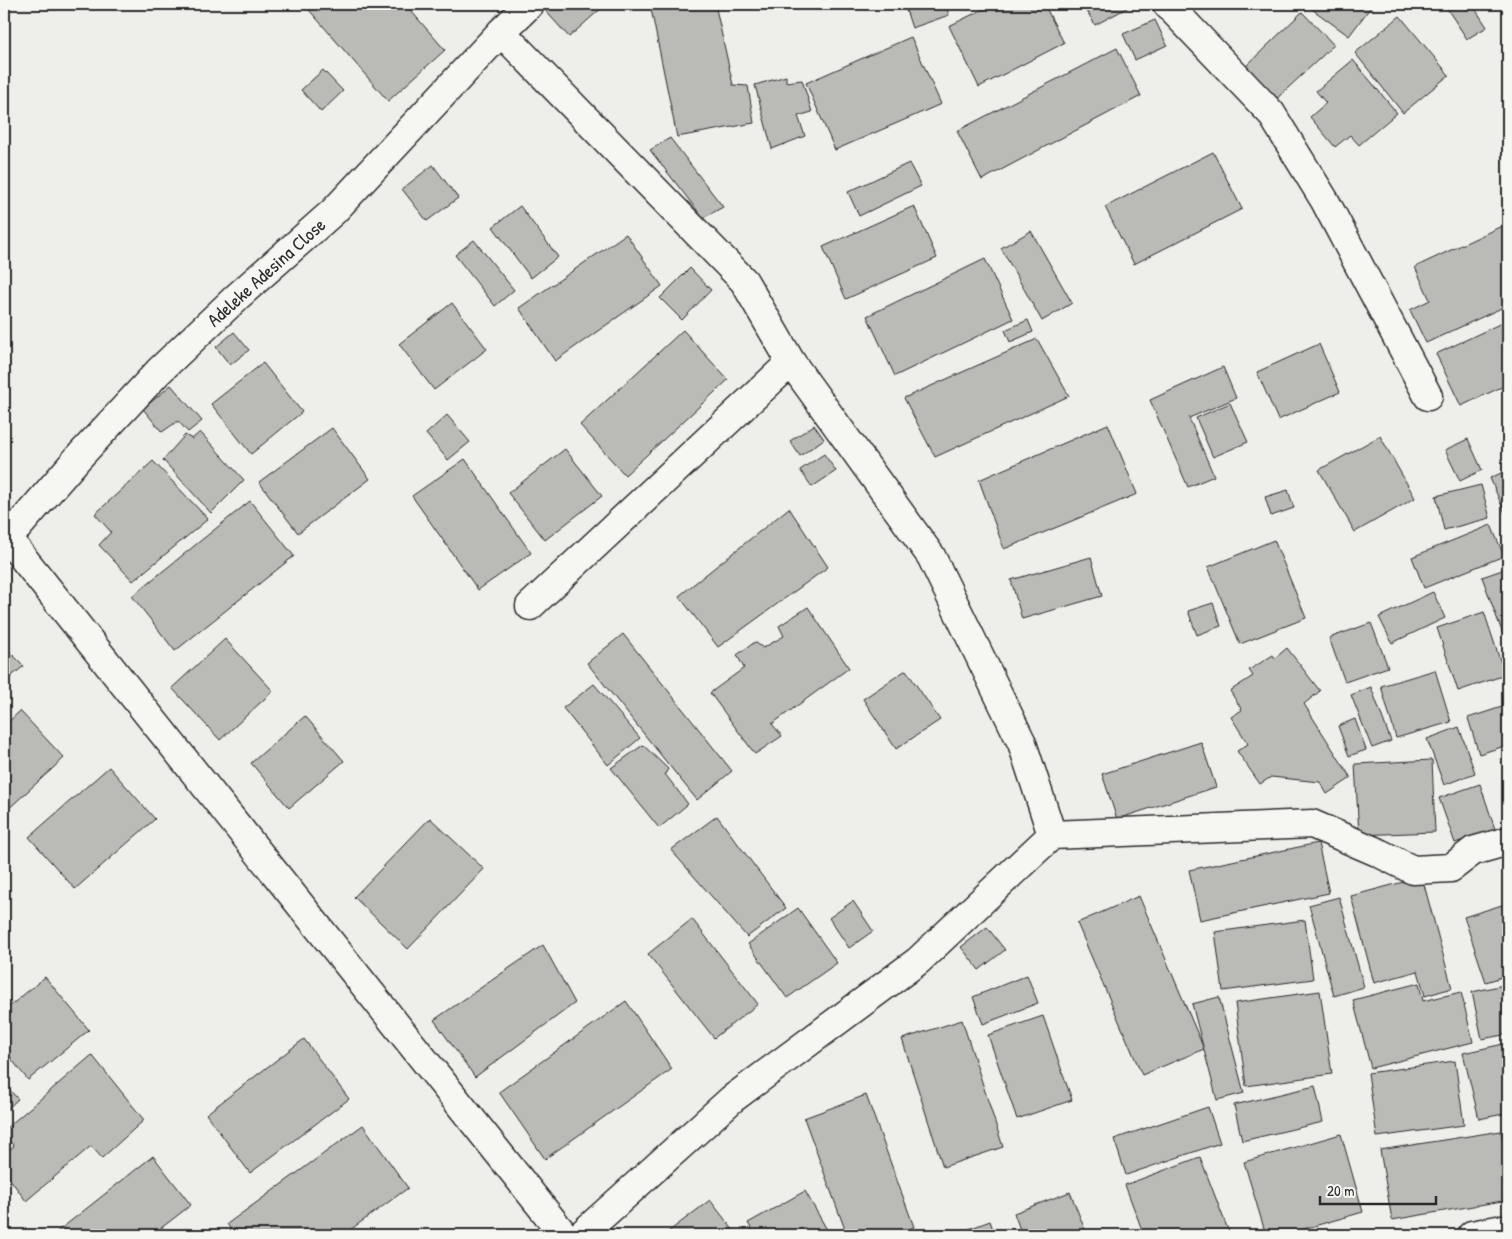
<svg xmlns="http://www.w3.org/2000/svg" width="1512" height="1239" font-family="'Patrick Hand',sans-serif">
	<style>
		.building { fill: #babab7; stroke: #2b2b2b }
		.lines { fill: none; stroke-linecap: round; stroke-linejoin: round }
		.minor-casing { stroke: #2b2b2b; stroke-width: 31 }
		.minor { stroke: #f6f6f2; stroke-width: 28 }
		.labels { text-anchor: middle; stroke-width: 5; stroke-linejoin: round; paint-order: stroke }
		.street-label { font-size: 19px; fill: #2b2b2b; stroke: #f6f6f2 }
	</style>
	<rect width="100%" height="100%" fill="#eeeeea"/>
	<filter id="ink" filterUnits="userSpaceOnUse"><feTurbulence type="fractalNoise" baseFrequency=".02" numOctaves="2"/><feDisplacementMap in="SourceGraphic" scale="10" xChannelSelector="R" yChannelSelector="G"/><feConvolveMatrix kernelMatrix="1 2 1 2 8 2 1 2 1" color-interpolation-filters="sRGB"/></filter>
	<g filter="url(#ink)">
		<!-- building -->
		<g class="building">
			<polygon points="304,4 405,4 445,50 388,101"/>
			<polygon points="549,4 606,4 569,37 543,8"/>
			<polygon points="650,4 715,4 733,85 748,86 754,123 677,137"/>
			<polygon points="904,4 945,4 949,15 912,28"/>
			<polygon points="994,4 1044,4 1064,43 979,87 949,26"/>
			<polygon points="1083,4 1125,4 1127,8 1095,25"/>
			<polygon points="1305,4 1373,4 1349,36"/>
			<polygon points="1444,4 1472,4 1487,27 1467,39"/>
			<polygon points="1302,12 1334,45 1273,102 1242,70"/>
			<polygon points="1400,16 1449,75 1403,113 1355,53"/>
			<polygon points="1155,20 1167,45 1135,60 1123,34"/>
			<polygon points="911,37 941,104 835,150 806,83"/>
			<polygon points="1117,48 1141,96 982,180 957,131"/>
			<polygon points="1353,60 1397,113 1359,145 1350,135 1335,147 1310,117 1326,103 1316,91"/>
			<polygon points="323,70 343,91 321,112 301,90"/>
			<polygon points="786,76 786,82 802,80 812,112 798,116 805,136 772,149 755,85"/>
			<polygon points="670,138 723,207 703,218 650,150"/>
			<polygon points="1213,152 1242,209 1134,264 1105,207"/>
			<polygon points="909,163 921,186 859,216 848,192"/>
			<polygon points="433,165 458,198 427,221 402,189"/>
			<polygon points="520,206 558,257 531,278 493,227"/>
			<polygon points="914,206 937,258 846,299 823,247"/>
			<polygon points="1508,223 1508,305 1426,343 1410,310 1430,300 1415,267"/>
			<polygon points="1031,231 1072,303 1042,321 1001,248"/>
			<polygon points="626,234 662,286 555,361 519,308"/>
			<polygon points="474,240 514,290 495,306 455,255"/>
			<polygon points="985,259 1013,319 895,376 867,316"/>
			<polygon points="690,268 711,290 682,320 660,298"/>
			<polygon points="452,303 487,349 434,390 399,344"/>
			<polygon points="1028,320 1033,332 1010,342 1005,330"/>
			<polygon points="1508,320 1508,384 1461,406 1436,354"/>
			<polygon points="683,330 728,380 625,475 580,425"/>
			<polygon points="234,332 249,350 230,365 216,347"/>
			<polygon points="1037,339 1069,396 935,457 904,398"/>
			<polygon points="1319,344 1340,392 1278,420 1257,372"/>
			<polygon points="263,363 302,412 251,454 211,404"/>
			<polygon points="1223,367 1236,398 1189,418 1214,476 1188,487 1150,400"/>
			<polygon points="171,385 202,421 188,432 178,421 162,432 143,409"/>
			<polygon points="1230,403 1248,442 1213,457 1196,418"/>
			<polygon points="447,415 470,442 448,460 426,434"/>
			<polygon points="1108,424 1137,494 1004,549 979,480"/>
			<polygon points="814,425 824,439 800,456 790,441"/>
			<polygon points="332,428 370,479 298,533 259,482"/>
			<polygon points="200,432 244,480 211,513 163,460 185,435 192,439"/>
			<polygon points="1380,436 1415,498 1355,532 1319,470"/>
			<polygon points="1468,439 1482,470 1460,481 1445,450"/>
			<polygon points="565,449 602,496 545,540 508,493"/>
			<polygon points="824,454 836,471 812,487 800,470"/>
			<polygon points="465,459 531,553 478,590 412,496"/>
			<polygon points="153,461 208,519 133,581 99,545 111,532 95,514"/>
			<polygon points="1508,470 1508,520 1490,478"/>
			<polygon points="1481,485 1490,518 1444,530 1436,496"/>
			<polygon points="1288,490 1294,508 1271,516 1265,497"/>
			<polygon points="250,501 294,556 175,651 132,596"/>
			<polygon points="789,508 828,567 718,647 679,596"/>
			<polygon points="1491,525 1504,556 1424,588 1412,557"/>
			<polygon points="1274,540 1306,618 1240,644 1208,567"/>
			<polygon points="1091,557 1102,596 1022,619 1011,580"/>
			<polygon points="1508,568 1508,648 1482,577"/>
			<polygon points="1433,592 1445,618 1392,643 1379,617"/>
			<polygon points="1213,603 1221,626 1197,635 1188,611"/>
			<polygon points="808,607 849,668 772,724 782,736 755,754 710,693 744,668 737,655 755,642 763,648 784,636 779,626"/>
			<polygon points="1484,612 1505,675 1458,691 1437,628"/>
			<polygon points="1371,623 1388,667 1345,682 1329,638"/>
			<polygon points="623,634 732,771 697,800 587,663"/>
			<polygon points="225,639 273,691 220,740 172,688"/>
			<polygon points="4,646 24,666 4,682"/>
			<polygon points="1287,648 1320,691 1304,704 1351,778 1327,794 1320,782 1271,777 1260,784 1237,751 1248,744 1231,717 1242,710 1230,691 1253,676 1249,670 1273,655 1275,658"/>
			<polygon points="906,670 940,720 896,749 863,699"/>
			<polygon points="1435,670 1451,722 1396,738 1381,686"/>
			<polygon points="594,684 640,738 608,765 563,708"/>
			<polygon points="1371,687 1391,741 1372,748 1351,695"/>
			<polygon points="1508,705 1508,745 1479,754 1468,718"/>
			<polygon points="20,711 64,758 4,813 4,726"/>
			<polygon points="305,716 344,761 289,808 251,763"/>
			<polygon points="1355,719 1366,750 1349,756 1338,726"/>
			<polygon points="1459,727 1475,773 1444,785 1427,739"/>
			<polygon points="1201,742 1216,787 1117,819 1102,774"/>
			<polygon points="643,745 668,769 665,774 688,804 659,828 611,768"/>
			<polygon points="1432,760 1435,832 1359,835 1355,764"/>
			<polygon points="109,767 155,819 75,889 29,837"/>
			<polygon points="1480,784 1495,829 1455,843 1439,798"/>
			<polygon points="717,816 786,908 747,937 671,850"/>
			<polygon points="430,818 484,869 408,949 354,897"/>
			<polygon points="1318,843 1329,893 1200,920 1189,870"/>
			<polygon points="1422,877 1452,988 1425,996 1418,971 1374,983 1351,896"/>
			<polygon points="1139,896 1204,1049 1142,1075 1077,923"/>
			<polygon points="1339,897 1364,987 1334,996 1309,905"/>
			<polygon points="853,901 873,931 849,948 829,918"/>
			<polygon points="1502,905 1508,925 1508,975 1486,982 1464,917"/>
			<polygon points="798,908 837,963 787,998 748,944"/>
			<polygon points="692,919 758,1004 714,1038 648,954"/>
			<polygon points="1305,920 1313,979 1223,991 1215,932"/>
			<polygon points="987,927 1005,950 979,970 961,947"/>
			<polygon points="543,945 575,1003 475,1077 434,1020"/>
			<polygon points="1027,975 1038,1003 983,1024 973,997"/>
			<polygon points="45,977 89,1030 28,1080 4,1050 4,1011"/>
			<polygon points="1419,983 1423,1001 1461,992 1473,1042 1371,1068 1353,1000"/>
			<polygon points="1508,984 1508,1034 1482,1039 1472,992"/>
			<polygon points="1320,991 1332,1074 1246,1086 1235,1003"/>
			<polygon points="1219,997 1244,1093 1217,1100 1192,1004"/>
			<polygon points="626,1001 672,1069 545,1159 499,1092"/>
			<polygon points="1043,1016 1072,1100 1017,1119 988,1035"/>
			<polygon points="962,1020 1003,1147 943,1167 902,1039"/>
			<polygon points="304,1039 349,1099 250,1173 206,1114"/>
			<polygon points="1508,1043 1508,1113 1479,1119 1463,1053"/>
			<polygon points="92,1055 144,1120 102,1158 91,1146 26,1201 4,1171 4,1155 14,1146 4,1135 4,1130"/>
			<polygon points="1455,1061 1464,1125 1377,1137 1368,1073"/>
			<polygon points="4,1084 18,1099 4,1112"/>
			<polygon points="1315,1086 1323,1122 1242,1141 1234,1105"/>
			<polygon points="866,1095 914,1227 892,1235 847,1235 804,1118"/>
			<polygon points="1208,1107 1220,1143 1126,1175 1114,1139"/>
			<polygon points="363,1125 408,1188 343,1235 235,1235 227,1224"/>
			<polygon points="1501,1131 1508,1176 1508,1200 1392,1220 1380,1150"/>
			<polygon points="1341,1134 1363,1212 1283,1235 1266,1235 1244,1162"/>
			<polygon points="153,1156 191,1205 152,1235 53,1235"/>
			<polygon points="1200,1157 1230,1235 1144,1235 1125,1185"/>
			<polygon points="805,1191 830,1235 755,1235 748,1223"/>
			<polygon points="1070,1192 1087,1235 1022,1235 1014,1213"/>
			<polygon points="710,1200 737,1235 664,1235"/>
			<polygon points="990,1221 995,1235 953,1235"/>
		</g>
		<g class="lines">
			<!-- minor casing -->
			<g class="minor-casing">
				<g id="minor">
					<polyline points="1167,4 1271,113 1325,201 1428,396"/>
					<polyline points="501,32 744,281 791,362 931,556 1022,743 1052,835"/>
					<polyline points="8,539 564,1235"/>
					<polyline points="4,543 77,459 159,371 238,296 334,211 501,32 530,4"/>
					<polyline points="530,606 791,362"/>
					<polyline points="581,1235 732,1099 918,961 1052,835 1312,824 1377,852 1413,870 1451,868 1473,851 1508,841"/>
					<polyline points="1472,1235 1508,1228"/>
				</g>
			</g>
			<!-- minor -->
			<use href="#minor" class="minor"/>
		</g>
	</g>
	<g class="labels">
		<!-- street labels -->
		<g class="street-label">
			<text transform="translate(266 272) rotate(-42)" y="7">Adeleke Adesina Close</text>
		</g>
	</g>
	<!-- margin -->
	<rect width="1512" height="1239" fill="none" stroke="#f6f6f2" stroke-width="20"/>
	<rect x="10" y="10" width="1492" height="1219" fill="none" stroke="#2b2b2b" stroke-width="2" filter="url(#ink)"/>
	<!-- scale -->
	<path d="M1320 1196v8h116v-8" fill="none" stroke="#2b2b2b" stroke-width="2.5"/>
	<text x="1327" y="1196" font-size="15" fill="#2b2b2b" stroke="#f6f6f2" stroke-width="4" paint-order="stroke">20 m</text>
</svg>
